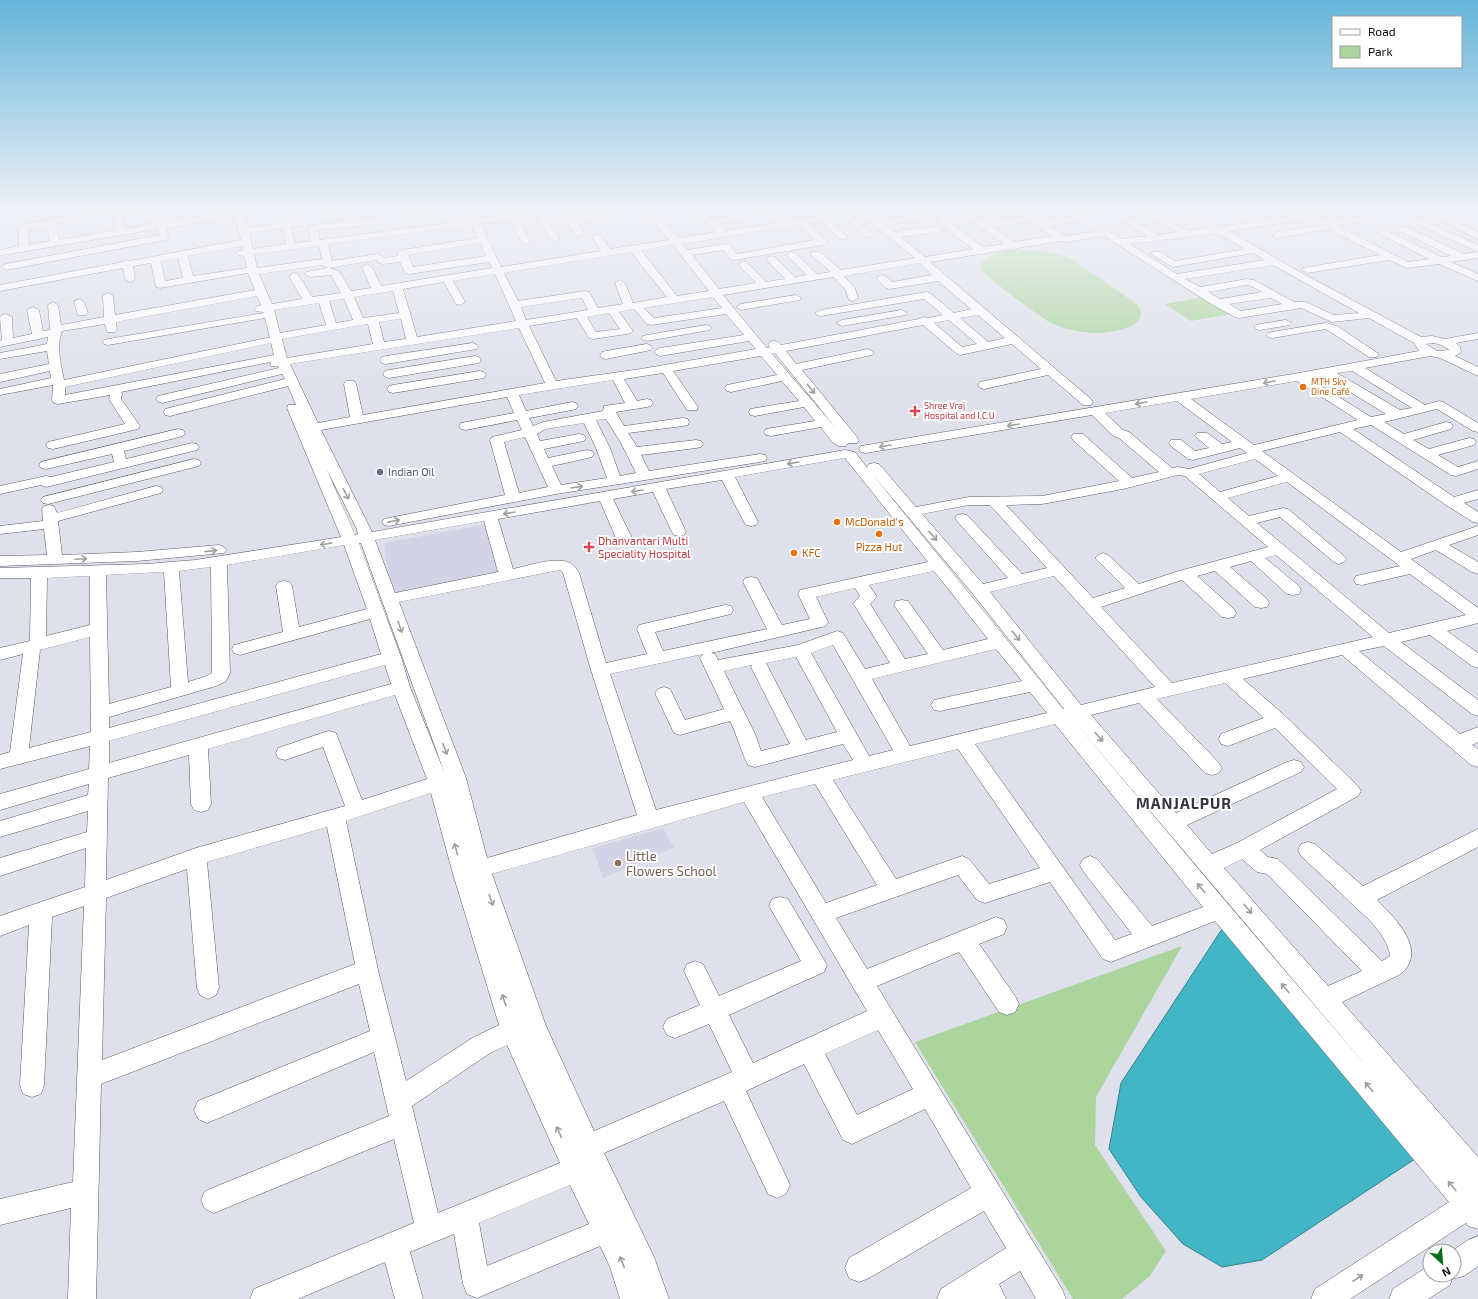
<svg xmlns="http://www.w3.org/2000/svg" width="1478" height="1299" font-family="'Exo 2',sans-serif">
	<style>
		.built { fill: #d2d4e6 }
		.green { fill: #acd59e }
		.water { fill: #42b6c4; stroke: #32838e }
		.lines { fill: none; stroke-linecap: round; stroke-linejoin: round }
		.minor-casing { stroke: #595a63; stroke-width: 1 }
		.minor { fill: #fff; fill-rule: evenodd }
		.oneway { stroke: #9d9e9f }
		.food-dot { fill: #e8710a; stroke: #fff; stroke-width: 1.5 }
		.health-dot { fill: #e0444e; stroke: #fff; stroke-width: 1.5 }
		.service-dot { fill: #5c6f8a; stroke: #fff; stroke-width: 1.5 }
		.education-dot { fill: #8d6e63; stroke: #fff; stroke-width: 1.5 }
		.labels { text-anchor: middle; stroke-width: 4; stroke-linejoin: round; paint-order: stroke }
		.far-food-label { font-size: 9px; fill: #c56008; stroke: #fff; text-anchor: start }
		.far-health-label { font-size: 9px; fill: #be3a42; stroke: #fff; text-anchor: start }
		.service-label { font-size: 11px; fill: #4e5e75; stroke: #fff; text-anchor: start }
		.food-label { font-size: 11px; fill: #c56008; stroke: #fff; text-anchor: start }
		.health-label { font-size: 11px; fill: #be3a42; stroke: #fff; text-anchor: start }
		.near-education-label { font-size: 13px; fill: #785e54; stroke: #fff; text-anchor: start }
		.district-label { font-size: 15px; font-weight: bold; letter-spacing: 1px; fill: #32333c; stroke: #fff }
	</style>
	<rect width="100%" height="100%" fill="#dee0eb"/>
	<!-- built -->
	<g class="built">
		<polygon points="488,524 501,574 392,596 384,543"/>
		<polygon points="663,828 674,848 603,878 593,848"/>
	</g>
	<!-- green -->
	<g class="green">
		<path d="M1011,250C1032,249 1054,251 1073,260L1137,304C1155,328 1106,334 1092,333C1079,332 1065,329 1053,324C1045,321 985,276 980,269C981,256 1000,252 1011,250Z"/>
		<polygon points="1202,297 1229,314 1191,321 1165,304"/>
		<polygon points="1182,946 1096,1097 1095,1145 1166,1251 1150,1276 1122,1299 1073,1299 915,1042"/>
	</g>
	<!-- water -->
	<polygon class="water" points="1224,926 1421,1155 1262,1260 1222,1267 1183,1244 1141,1197 1109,1149 1121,1083"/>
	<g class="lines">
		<!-- minor casing -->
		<g class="minor-casing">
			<g id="minor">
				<path d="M103,210H121L125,229L152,224L137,210H147L162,223L233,210H279L275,213L244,216L248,228L294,222L292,210H302L304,224L302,226L291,227L295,243L311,241L308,228L313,225L377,218L382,221L377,224L318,230L320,240L470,220L466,212L467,210H475L479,218L532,210H567L584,233L579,236L576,235L560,213L544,215L560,238L555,241L552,240L536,216L518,219L531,241L526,244L521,241L510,220L481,224L501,267L601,251L592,237L597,234L600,235L610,249L669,240L645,212L582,222L577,219L582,216L620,210H653L678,238L716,232L695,214L694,210H712L705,213L713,220L744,214L749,217L744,220L719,224L726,231L776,223L762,210H772L785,221L852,210H876L871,213L881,221L936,210H952L951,213L948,214L887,226L895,232L938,226L941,227L943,229L938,232L901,237L925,257L973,249L939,223L937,221L942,218L945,219L983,247L1004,244L965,216L967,214L983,210H1003L1002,212L978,217L985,222L1023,217L1015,210H1050L1033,215L1042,221L1080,215L1083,216L1085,218L1083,220L1049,226L1066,236L1106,230L1122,239L1147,236L1121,219L1119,217L1121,215L1124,214L1158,235L1177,232L1146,215L1144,213L1148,210L1152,211L1189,231L1210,228L1181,210H1192L1221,227L1249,222L1229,210H1241L1260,221L1324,210H1348L1344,213L1319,217L1329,222L1362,216L1365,217L1367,219L1365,221L1338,226L1408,262L1429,259L1380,234L1378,232L1380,230H1386L1441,257L1451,256L1401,231L1399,229L1401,227H1407L1464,254L1478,252V258L1451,262L1478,274V281L1439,264L1407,268L1389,260L1307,273L1302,270L1303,268L1380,255L1329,229L1277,238L1272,235L1277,232L1320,225L1308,219L1229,231L1298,271L1421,337L1432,336L1445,339L1478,333V339L1456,343L1460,347L1461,352L1455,356L1478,367V376L1440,358L1430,356L1365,368L1425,405L1439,401L1443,402L1478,423V432L1473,431L1437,409L1384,422L1404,434L1446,422L1451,423L1453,426L1451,429L1413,440L1429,449L1469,438L1474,439L1476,442L1474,445L1438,455L1458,467L1478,461V469L1456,476L1451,475L1371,425L1353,429L1454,497L1478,490V499L1464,503L1478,512V523L1473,522L1446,505L1340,432L1262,451L1401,552L1478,526V535L1449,545L1478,562V574L1472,572L1436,550L1411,559L1478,608V623L1447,631L1478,653V668L1472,666L1430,635L1401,642L1478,700V716L1472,714L1384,646L1359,651L1460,734L1478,727V742L1472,745L1478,749V767L1471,765L1342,655L1243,679L1284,715L1358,786L1361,791L1358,796L1260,850L1268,857L1278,859L1382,961L1390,956C1387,934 1367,918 1352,904C1336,888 1318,872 1301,856L1298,850L1301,844L1308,842L1315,844L1363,886L1478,829V847L1377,900C1395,918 1430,952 1399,975L1342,1002L1478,1157V1229L1468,1226L1466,1223L1350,1299H1311L1315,1289L1449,1202L1215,921L1111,962L1103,959L1050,882L985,903L977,900L958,875L836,918L867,969L996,917L1004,920L1007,927L1004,934L979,944L1015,996L1019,1004L1015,1012L1007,1015L999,1012L959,952L877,986L1062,1289L1066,1299H1036L1020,1271L999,1284L1006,1299H937L941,1289L1006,1248L984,1211L869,1278L859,1282L849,1278L845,1268L849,1258L971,1188L925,1109L852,1144L843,1140L804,1064L746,1091L790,1185L786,1194L777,1198L768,1194L724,1101L604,1153L654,1257L669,1299H620L610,1267L600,1246L477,1298L467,1294L463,1284L454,1234L410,1252L423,1299H395L385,1262L298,1299H250L254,1289L414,1223L394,1139L214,1213L205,1209L201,1200L205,1191L389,1116L374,1052L207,1123L198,1119L194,1110L198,1101L370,1031L359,984L101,1084L96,1299H68L71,1208L0,1225V1199L73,1182L84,906L52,917L44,1085L41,1094L32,1097L23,1094L20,1085L29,925L0,936V916L85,887L86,848L0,876V858L87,832L88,811L0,837V821L88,795L89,784L0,810V794L89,769L90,746L0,769V755L10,752L23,654L0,660V648L30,641L31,578H0V568L146,564L195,560L341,537L287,408L288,405H296L288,386L170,416L165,415L164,412L165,409L285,379L282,374L162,403L158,402L156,399L158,396L279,368L278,366H271L270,362L121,392L122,394L121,399L140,426L138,429L53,449L48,448L46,445L48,442L125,424L109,399L110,395L58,404L54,403L52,400L53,385L0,395V389L51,378L50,371L0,382V374L49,364L47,351L0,359V353L47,344L48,337L0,347V341L2,340L0,317L2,315L6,314L12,317L13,338L32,334L27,310L33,307L39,310L43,331L50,330L48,305L53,302L58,305L61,325L104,317L103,296L108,293L113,296L115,315L255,290L248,273L160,288L156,287L151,263L133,266L135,279L130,282L125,279L123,268L0,291V285L123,262L127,260L130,261L241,240L235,216L166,228L168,233L167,235L170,237L165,240L6,270L1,267L6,264L160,235L157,229L3,255L0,254V250L19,246L18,227L20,225ZM113,214L116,230L59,240L55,224ZM861,215L915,258L841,270L820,252H812L811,254L812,256L831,272L817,274L795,253L791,252L786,255L807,275L795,277L775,257L771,256L766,259L785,279L766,282L747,262L743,261L738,264L756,283L719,289L692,255L723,250L730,259L734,260L823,245L828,242L808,223L821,221L840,239L843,240L848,237L830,220L844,217L865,237H871L873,235L871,233L853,216ZM1030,222L1052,236L1014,242L992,227ZM472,225L478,238L402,250L397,253L398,256L384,258L378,254L332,261L328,244ZM798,225L815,240L737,254L730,245L726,244L687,250L682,244ZM46,226L50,241L29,245L28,229ZM282,228L286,244L253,249L249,233ZM1218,233L1245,249L1175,261L1160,252H1152L1151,254L1173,267L1253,253L1265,260L1177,274L1130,244ZM1104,236L1213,305L1235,317L1239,318L1301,308L1332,322L1369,318L1414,343L1419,351L1299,373L861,446L859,449L861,452L866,453L1092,415L1113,436L1119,438L1159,472L1132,478L1083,434H1073L1071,437L1073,440L1119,481L1042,496L969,497L916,507L879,464L874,463L869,464L867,467L868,469L855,452L845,450L372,532L321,430L507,397L514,413L466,422L461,423L459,426L461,429L466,430L517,420L522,430L492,437L490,440L505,495L384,519L382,522L384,525L389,526L556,494L760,462L765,461L767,458L765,455L760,454L649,471L641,455L696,448L701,447L703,444L701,441L696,440L637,447L628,433L683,426L688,425L689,422L688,419L683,418L624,426L616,412L647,407L651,406L653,403L651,400L647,399L637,401L624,379L663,373L687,410H697L698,407L673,371L761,356L777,375L727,385L725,388L727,391L731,392L782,381L799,401L750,409L749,412L750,415L755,416L804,407L815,421L766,429L764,432L766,435L771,436L821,427C828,436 834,449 846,446L848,443H857L859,440L857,437L802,370L872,355L874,353L872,351L868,349L796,364L786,351L923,325L956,353L960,355L1012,344L1041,369L980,382L978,385L980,388L984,389L1048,375L1083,405H1091L1093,402L1091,399L930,262L1061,241L1066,242ZM481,243L486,256L413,267L408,255ZM673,245L709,291L677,296L641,250ZM242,246L243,250L238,251L237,253L238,255L244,256L247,268L193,276L188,256ZM319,246L322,259L257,268L254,254ZM631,252L667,297L633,303L625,283L620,280L615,283L623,304L598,308L589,292L585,291L518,301L504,273ZM178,258L183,278L165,281L161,261ZM376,260L382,264L400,262L405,273L409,274L489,262L492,268L381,286L372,267L367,264L362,267L371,288L351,291L339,271L329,268ZM920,263L932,275L892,282L885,276L881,275L876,278L886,288L890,289L938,281L971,309L954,313L930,293L926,292L821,310L815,313L817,315L821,316L924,299L943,315L928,318L924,317L919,319L781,345C778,341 775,340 770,342L768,344L770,347L767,348L723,295L833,277L845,289L849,300L853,301L858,298L855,288L844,276ZM323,265L328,268L306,272L305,274L310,277L331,275L341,293L312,297L298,274L294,273L289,276L302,299L272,304L259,274ZM1273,265L1359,313L1334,315L1306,302H1294L1254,280L1247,279L1200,287L1185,279ZM495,274L516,321L417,337L403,289L444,282L456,304L460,305L465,302L453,281ZM1247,285L1251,286L1262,292L1220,299L1208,292ZM393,291L399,313L363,318L354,297ZM257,296L261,305L256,307L254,309L256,311L263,312L264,313L108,339L104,340L102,342L104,344L108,345L265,318L270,338H267L64,380C61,364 56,347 62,331L105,324L107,332H115L117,330L116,322ZM713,297L722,308L654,318L644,308ZM582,298L588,310L526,320L521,307ZM1271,298L1282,304L1241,311L1229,304ZM344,299L353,320L336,323L329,301ZM319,303L326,325L280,333L274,310ZM634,309L647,324L651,325L726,314L744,335L660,348L656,350L654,352L656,354L660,356L749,341L756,349L641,369L556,381L529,326L577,318L589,338L593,339L627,334L631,333L633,331L619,312ZM609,313L620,329L596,332L587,317ZM978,315L1005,338L988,342L960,318ZM401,319L406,339L384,342L379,322ZM949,320L977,344L962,347L934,323ZM368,324L373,344L287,358L282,339ZM519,328L545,383L363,415L356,384L354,381H346L344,384L350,417L318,423L290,364ZM271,343L274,355L65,395V387ZM1432,343L1439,344L1448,349L1449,350L1437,351L1426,344ZM775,353L836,428L772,354ZM1352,371L1412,408L1400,410L1337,373ZM1324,376L1386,414L1371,417L1310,379ZM613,380L625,403L604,406L603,411L543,422L533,426L529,418L572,410L576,409L578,406L576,403L572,402L526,411L519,395ZM1297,381L1358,420L1254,445L1191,399ZM1177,401L1232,442L1222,444L1207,433H1197L1195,436L1209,448L1195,451L1181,440H1171L1169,443L1171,446L1188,459L1193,460L1240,448L1247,453L1189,469L1178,467L1172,468L1129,432L1123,430L1105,413ZM606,419L621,443L636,473L620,476L610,448L596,420ZM584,423L596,448L607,478L561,485L552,466L592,457L594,454L592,451L587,450L548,458L544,449L584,441L586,438L584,435L579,434L540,441L537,434L546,429ZM525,437L548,487L519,493L504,442ZM845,458L928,562L800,590L798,594L810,619L782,625L757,578L751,577L745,578L743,582L767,629L663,651L655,632L731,614L733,610L731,606L725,605L639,625L637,629L647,654L606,663L579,573C577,569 574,565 570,563C556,556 528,566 513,569L498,519L600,501L616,538L619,541L624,543L629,541L632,538L613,499L653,492L672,532L674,535L679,536L684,535L686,532L666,489L722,480L744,522L746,525L751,526L756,525L758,522L735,477ZM1255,459L1278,476L1220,492L1199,474ZM327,470L356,527L358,534L355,535ZM873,475L973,594L1064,709H1063ZM1178,475L1185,476L1268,547L1179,571L1139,584L1108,555L1103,553L1098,555L1095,558L1125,588L1093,598L1006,505L1042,504L1123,489ZM1287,482L1400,566L1356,576L1354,580L1356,584L1362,585L1410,574L1466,615L1389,633L1257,523L1280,517L1334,562L1339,564L1344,562L1347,559L1344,556L1288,509L1283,508L1249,516L1228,498ZM969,505H990L1047,568L1022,574L967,515L962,514L957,515L955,518L957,521L1008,578L983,584L922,514ZM484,521L498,572L395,593L375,540ZM359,543H361L445,774L410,687L401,657ZM344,545L367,609L299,627L292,586L290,582L284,581L278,582L276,586L283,632L234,645L232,649L234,653L240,655L370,619L381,654L109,728V717L216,686L226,681L230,673L227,565ZM1276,555L1373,637L1172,683L1101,607L1182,580L1222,617L1228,618L1234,617L1236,613L1234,609L1197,576L1215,571L1255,607L1261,608L1267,607L1269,603L1267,599L1230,567L1251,561L1287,594L1293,595L1299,594L1301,590L1299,586L1265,558ZM211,567L212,673L204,677L188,682L179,571ZM560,570L563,573L591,670L637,815L487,858L466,778L399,602ZM934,571L988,639L943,650L908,601L902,600L896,601L894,605L928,654L905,659L870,604L877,597L869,585ZM164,572L171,687L109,704L106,575ZM90,576V625L46,636L47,578ZM1054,576L1155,687L1081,705L990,592ZM855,588L860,596L853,603L890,663L865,669L843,633L837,631L798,645L718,660L715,654L711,653L826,626L828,622L816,597ZM90,637L91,732L29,748L40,650ZM833,645L893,750L869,756L811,653ZM996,649L1022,681L934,700L931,705L934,710L940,711L1030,692L1047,713L910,746L872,679ZM703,654L700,658L724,709L685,720L670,689L664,687L658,689L655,693L674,733L680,735L730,721C737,735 741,751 748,765L755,767L843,744L853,760L656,810L610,674ZM796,657L837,732L806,740L766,663ZM385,665L391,684L109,763V741ZM752,665L751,667L790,744L761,751L755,734L724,671ZM1225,683L1264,718L1221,734L1219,739L1221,744L1228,746L1275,728L1337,789L1237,843L1212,854L1187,825L1301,772L1304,767L1301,762L1294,760L1287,762L1176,813L1091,715L1139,703L1205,773L1212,775L1219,773L1222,768L1219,763L1157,699ZM395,695L427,779L362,800L336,733L329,731L322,733L278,748L276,753L278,758L285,760L323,747L345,806L196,848L106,880L108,778L189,755L191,804L194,810L201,812L208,810L211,804L208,749ZM1073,720L1374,1075L1227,903ZM1055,724L1203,907L1152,926L1097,859L1090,856L1083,859L1080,865L1083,871L1132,934L1115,940L975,744ZM958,749L1040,868L989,884L969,859L962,856L896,879L833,780ZM815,784L877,885L826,903L762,797ZM431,793L453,874L499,1025L474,1037L406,1081L378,970L346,821ZM744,802L867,1011L753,1063L729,1015L824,972L827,965L788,899L780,897L772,899L769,906L801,961L719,996L703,964L695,961L687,964L684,971L700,1005L667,1019L663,1027L667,1035L675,1038L709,1024L732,1072L594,1131L546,1026L492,874ZM327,827L355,964L102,1060L106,898L187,869L197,988L200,995L208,999L216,995L219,988L207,862ZM1242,859L1257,872L1267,874L1362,971L1328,986L1224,868ZM878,1030L913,1089L857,1115L825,1054ZM507,1045L560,1163L438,1213L412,1106L490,1053ZM570,1185L589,1224L487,1266L479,1223Z"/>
				<path d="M321,210H331V213L347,211L352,214C346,219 327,221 321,216Z"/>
				<polygon points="438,210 464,210 460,213 412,220 407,217 412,214"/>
				<polygon points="1080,210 1093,212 1119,210 1118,212 1091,218"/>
				<polygon points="1419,210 1431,210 1478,232 1478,239"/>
				<polygon points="1416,217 1478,245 1478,252 1413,222 1411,220 1413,218"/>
				<polygon points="796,295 801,298 800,300 741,310 736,307 741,304"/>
				<polygon points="79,299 84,302 88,313 86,315 78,315 74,302"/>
				<polygon points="902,310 908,313 906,315 842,326 836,323 842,320"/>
				<polygon points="1286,320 1292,323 1290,325 1260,330 1256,329 1254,327 1256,325 1260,324"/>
				<polygon points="1326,323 1337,326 1379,354 1377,357 1369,357 1326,329 1272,338 1268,337 1266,335 1268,333 1272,332"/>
				<polygon points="706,325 710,326 712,328 710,330 647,341 643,340 641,338 643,336 647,335"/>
				<polygon points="473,343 477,345 479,347 477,349 386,364 382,363 380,360 382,357 386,356"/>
				<polygon points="647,344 651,346 653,348 651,350 606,359 602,358 600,355 602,352 606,351"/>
				<polygon points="475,356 479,357 481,360 479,363 389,378 385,377 383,374 385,371 389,370"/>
				<polygon points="480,371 484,372 486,375 484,378 393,393 389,392 387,389 389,386 393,385"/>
				<polygon points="178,429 183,430 185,433 183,436 124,451 126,459 192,443 197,444 199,447 197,450 46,487 41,485 0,494 0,486 46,476 51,477 114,462 112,454 46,469 41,468 39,465 41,462"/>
				<polygon points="194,459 199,460 201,463 199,466 48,504 43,503 41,500 43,497"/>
				<polygon points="156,486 161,487 163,490 161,493 58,521 62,555 137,552 219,545 224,547 227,550 224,553 137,561 0,566 0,556 47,555 44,529 0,534 0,526 43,521 42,509 44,506 49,505 54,506 57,513"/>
				<polygon points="1478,1236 1478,1266 1464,1276 1452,1279 1450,1285 1428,1299 1389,1299 1393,1289 1430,1265 1430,1275 1454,1275 1454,1251 1452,1251 1468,1240"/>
			</g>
		</g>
		<!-- minor -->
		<use href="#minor" class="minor"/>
	</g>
	<!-- one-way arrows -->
	<defs><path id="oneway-shaft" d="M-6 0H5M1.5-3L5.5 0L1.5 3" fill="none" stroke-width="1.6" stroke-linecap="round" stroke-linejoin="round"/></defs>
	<g class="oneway">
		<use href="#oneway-shaft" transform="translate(1269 382) rotate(170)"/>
		<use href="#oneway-shaft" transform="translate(811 389) rotate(51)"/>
		<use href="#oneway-shaft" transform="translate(1141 403) rotate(170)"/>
		<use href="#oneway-shaft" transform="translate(1013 425) rotate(171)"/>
		<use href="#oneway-shaft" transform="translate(885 446) rotate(171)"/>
		<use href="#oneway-shaft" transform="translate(793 463) rotate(170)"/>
		<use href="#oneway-shaft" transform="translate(577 487) rotate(-9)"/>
		<use href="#oneway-shaft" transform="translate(637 491) rotate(171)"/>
		<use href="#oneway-shaft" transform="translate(346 494) rotate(63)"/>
		<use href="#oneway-shaft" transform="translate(509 513) rotate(170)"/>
		<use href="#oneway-shaft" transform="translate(394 521) rotate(-11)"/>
		<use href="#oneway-shaft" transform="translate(933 536) rotate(49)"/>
		<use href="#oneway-shaft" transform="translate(326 544) rotate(171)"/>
		<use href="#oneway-shaft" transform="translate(211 551) rotate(-6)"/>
		<use href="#oneway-shaft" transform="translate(81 559) rotate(-3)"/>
		<use href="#oneway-shaft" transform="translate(400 627) rotate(71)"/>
		<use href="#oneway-shaft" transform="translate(1016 636) rotate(51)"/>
		<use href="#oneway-shaft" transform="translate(1099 737) rotate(49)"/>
		<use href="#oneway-shaft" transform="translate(445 749) rotate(69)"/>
		<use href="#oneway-shaft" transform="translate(456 849) rotate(-105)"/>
		<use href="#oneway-shaft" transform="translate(1201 888) rotate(-130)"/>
		<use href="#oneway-shaft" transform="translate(491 900) rotate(71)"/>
		<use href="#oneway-shaft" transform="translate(1248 909) rotate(49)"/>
		<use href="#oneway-shaft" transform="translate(1285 988) rotate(-130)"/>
		<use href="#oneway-shaft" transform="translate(504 1000) rotate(-108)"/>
		<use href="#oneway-shaft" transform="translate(1369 1087) rotate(-130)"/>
		<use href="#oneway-shaft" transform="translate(559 1132) rotate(-114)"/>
		<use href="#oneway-shaft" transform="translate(1452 1186) rotate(-130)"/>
		<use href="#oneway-shaft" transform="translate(622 1262) rotate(-112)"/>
		<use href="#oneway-shaft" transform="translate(1358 1278) rotate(-33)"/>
	</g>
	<!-- sky -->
	<linearGradient id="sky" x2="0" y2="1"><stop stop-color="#65b5da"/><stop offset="0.54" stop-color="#f0f1f6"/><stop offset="1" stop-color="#f0f1f6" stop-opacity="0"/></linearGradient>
	<rect width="1478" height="392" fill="url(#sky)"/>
	<!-- markers -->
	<g class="food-dot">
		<circle cx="1303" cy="387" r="4"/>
		<circle cx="837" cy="522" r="4"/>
		<circle cx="879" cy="534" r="4"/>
		<circle cx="794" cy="553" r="4"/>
	</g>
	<g class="health-dot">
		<path d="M913 405h4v4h4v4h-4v4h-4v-4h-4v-4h4z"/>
		<path d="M587 541h4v4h4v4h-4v4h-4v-4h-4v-4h4z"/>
	</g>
	<circle class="service-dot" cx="380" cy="472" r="4"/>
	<circle class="education-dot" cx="618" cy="863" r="4"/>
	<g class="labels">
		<!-- far-food labels -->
		<g class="far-food-label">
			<text x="1311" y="385">MTH Sky<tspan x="1311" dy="10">Dine Café</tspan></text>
		</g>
		<!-- far-health labels -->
		<g class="far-health-label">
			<text x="924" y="409">Shree Vraj<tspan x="924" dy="10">Hospital and I.C.U</tspan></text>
		</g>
		<!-- service labels -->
		<g class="service-label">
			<text x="388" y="476">Indian Oil</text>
		</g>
		<!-- food labels -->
		<g class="food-label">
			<text x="845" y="526">McDonald's</text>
			<text x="879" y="551" text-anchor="middle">Pizza Hut</text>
			<text x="802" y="557">KFC</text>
		</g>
		<!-- health labels -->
		<g class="health-label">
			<text x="598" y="545">Dhanvantari Multi<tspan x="598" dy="13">Speciality Hospital</tspan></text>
		</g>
		<!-- near-education labels -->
		<g class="near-education-label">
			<text x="626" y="861">Little<tspan x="626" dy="15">Flowers School</tspan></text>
		</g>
		<!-- district labels -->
		<g class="district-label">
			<text x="1184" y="809">MANJALPUR</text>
		</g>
	</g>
	<!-- legend -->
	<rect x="1332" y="16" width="130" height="52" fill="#ffffff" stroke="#9d9e9f"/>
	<rect x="1340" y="29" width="20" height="6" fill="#ffffff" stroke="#9d9e9f"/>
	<text x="1368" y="36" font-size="12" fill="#0b0c0f">Road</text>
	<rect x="1340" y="46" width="20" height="12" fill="#acd59e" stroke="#9d9e9f"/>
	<text x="1368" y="56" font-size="12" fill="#0b0c0f">Park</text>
	<!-- north arrow -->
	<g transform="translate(1442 1263) rotate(154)"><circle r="19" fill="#ffffff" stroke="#9d9e9f"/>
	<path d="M0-3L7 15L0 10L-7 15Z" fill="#046d1d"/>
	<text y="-6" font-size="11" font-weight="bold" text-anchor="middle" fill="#0b0c0f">N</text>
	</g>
</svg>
